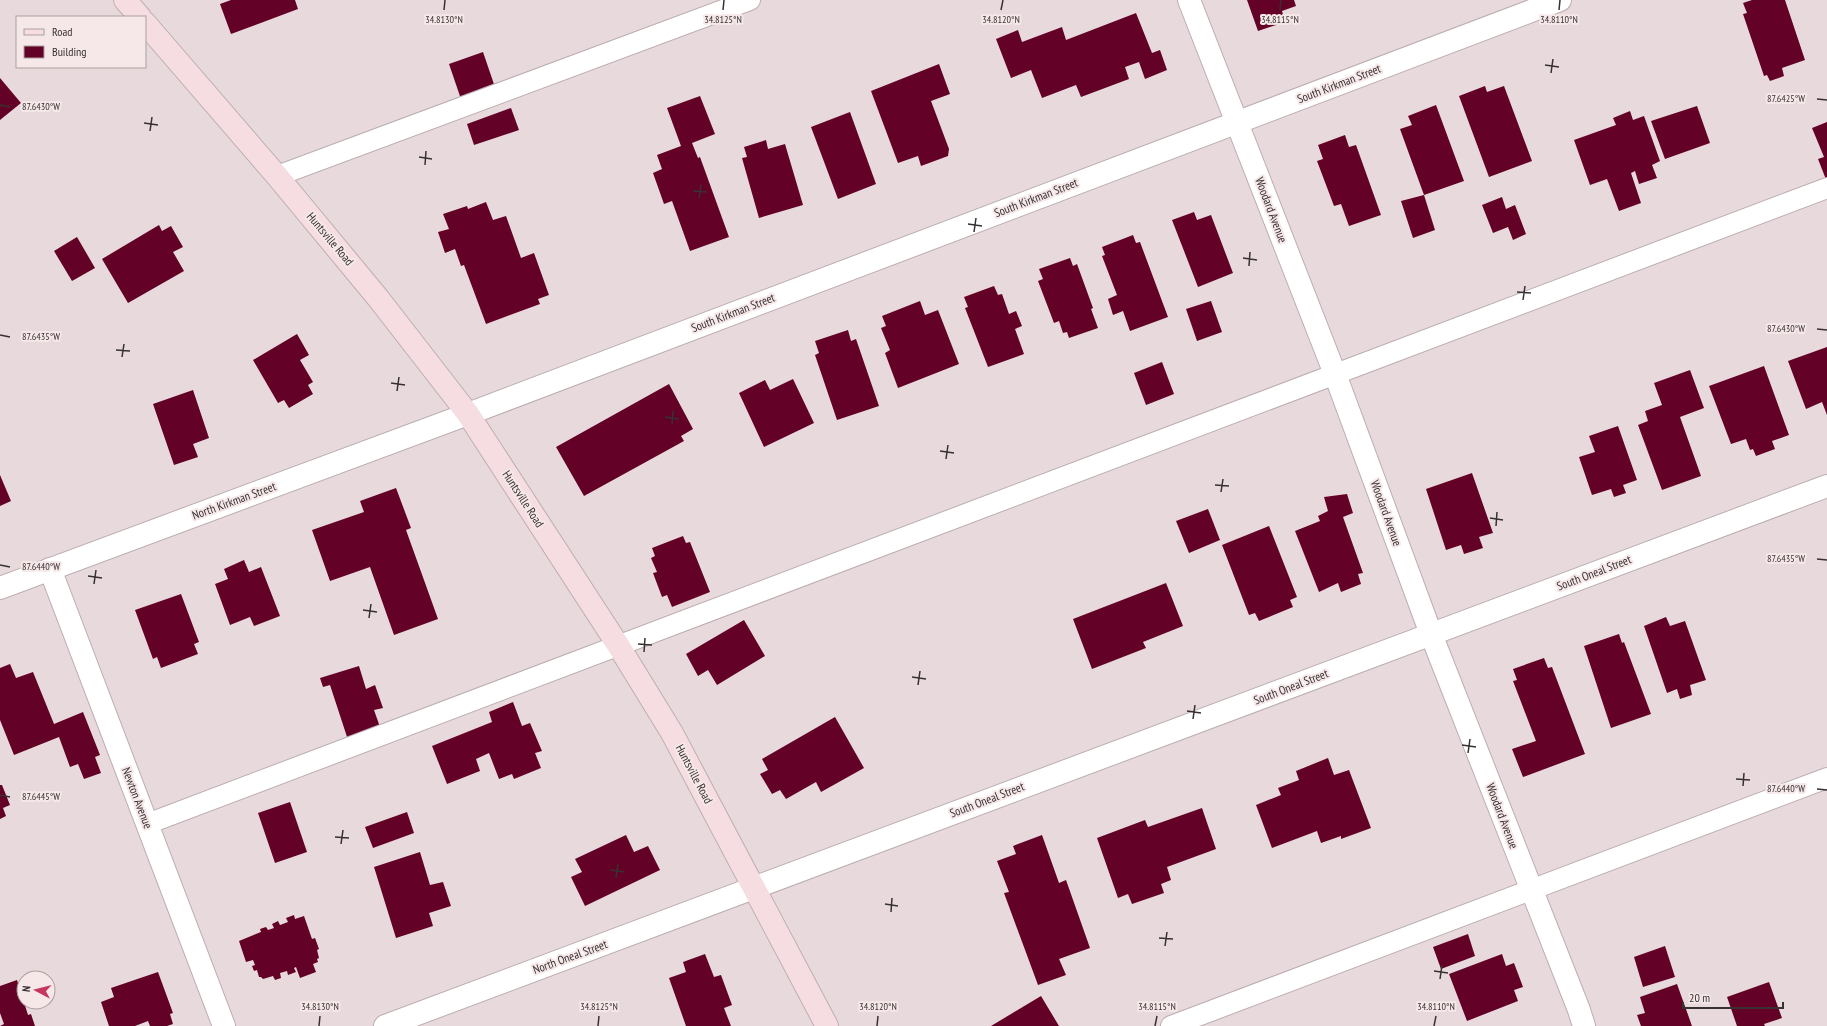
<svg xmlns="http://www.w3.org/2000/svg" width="1827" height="1026" font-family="'PT Sans Narrow',sans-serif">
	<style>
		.building { fill: #630126 }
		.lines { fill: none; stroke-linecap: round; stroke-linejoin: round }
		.service-casing { stroke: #bcaeb0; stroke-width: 22 }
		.minor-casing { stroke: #bcaeb0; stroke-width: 24 }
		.secondary-casing { stroke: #bcaeb0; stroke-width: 24 }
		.service { stroke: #fff; stroke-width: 20 }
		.minor { stroke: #fff; stroke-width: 22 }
		.secondary { stroke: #f5dde1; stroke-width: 22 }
		.ticks { fill: none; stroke: #373132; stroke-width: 1.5 }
		.labels { text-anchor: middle; stroke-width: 4; stroke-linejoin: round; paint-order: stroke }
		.street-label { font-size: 12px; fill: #373132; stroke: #f6e8e9 }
		.ticks-label { font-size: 10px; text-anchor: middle; fill: #373132; stroke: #f6e8e9; stroke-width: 4; stroke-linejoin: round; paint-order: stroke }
	</style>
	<rect width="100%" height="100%" fill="#e8dadc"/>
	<!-- building -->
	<g class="building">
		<polygon points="231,0 295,0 298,9 231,34 220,4"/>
		<polygon points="1247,0 1294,0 1296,6 1282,11 1285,22 1258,31"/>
		<polygon points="1752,0 1785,0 1805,60 1782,68 1784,76 1770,81 1767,75 1764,76 1743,14 1747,13 1743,3"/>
		<polygon points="1136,13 1152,53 1160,50 1167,70 1145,79 1139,62 1125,67 1129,79 1081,97 1076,85 1042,98 1031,70 1011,78 996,39 1018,30 1022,42 1062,27 1066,40"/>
		<polygon points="483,52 497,93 463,105 449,64"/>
		<polygon points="939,64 950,94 931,101 949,149 948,156 921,166 918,156 898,163 871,91"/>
		<polygon points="0,78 21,103 0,120"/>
		<polygon points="1485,86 1487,92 1504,86 1532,161 1489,177 1459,96"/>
		<polygon points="700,96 715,134 692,143 698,158 700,157 729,237 690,251 672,201 664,204 653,173 662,169 657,155 681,146 667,108"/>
		<polygon points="1436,105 1464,181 1424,195 1400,129 1412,125 1408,116"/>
		<polygon points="1697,106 1710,143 1665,159 1651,121"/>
		<polygon points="511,108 519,130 474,145 467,124"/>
		<polygon points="1630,111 1633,120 1644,116 1660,161 1652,165 1657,178 1639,184 1635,171 1631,173 1641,203 1619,211 1607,179 1590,185 1574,140 1616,125 1613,118"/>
		<polygon points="850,112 876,184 838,199 811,127"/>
		<polygon points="1827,122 1827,182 1818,159 1824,157 1812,128"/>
		<polygon points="1345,135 1349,147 1356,145 1381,215 1349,226 1341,204 1334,206 1317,161 1323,159 1318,145"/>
		<polygon points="766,140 768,149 785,144 803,205 759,218 742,158 747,157 744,147"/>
		<polygon points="1424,195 1435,230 1413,238 1401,201"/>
		<polygon points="1502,197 1506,209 1515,205 1526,234 1513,240 1508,227 1493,233 1482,205"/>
		<polygon points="486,202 493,220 506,216 521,258 534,253 549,295 538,299 540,304 486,324 464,265 461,266 455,249 445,253 438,232 449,229 443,214 467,206 468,209"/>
		<polygon points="1194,212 1197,220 1211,215 1233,273 1198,287 1172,220"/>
		<polygon points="159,225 162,231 171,226 183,247 173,252 184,271 128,303 102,259"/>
		<polygon points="1133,235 1136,243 1140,242 1168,317 1130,331 1123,311 1113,315 1108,299 1117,295 1102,256 1105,255 1102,247"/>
		<polygon points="77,237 95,268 72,281 54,251"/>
		<polygon points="1070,258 1073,266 1077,264 1093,308 1091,309 1098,328 1069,338 1067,332 1063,333 1059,321 1054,323 1038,281 1043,279 1039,269"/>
		<polygon points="994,286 998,295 1002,294 1009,314 1016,311 1022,326 1015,329 1024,354 988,367 965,308 968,307 964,297"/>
		<polygon points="920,301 925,315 938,310 959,364 898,388 885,353 890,350 881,328 886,326 882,316"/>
		<polygon points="1211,301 1222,332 1197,341 1186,309"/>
		<polygon points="848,330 851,341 856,339 879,406 837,420 815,355 819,353 815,341"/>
		<polygon points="297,334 309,355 300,360 313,382 308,385 313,394 289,408 284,400 278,403 253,360"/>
		<polygon points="1827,347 1827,415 1822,402 1806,409 1788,361"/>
		<polygon points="1162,362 1174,394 1146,405 1134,373"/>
		<polygon points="1764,366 1789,435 1772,441 1775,449 1756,456 1753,449 1750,450 1746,439 1731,444 1709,386"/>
		<polygon points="1690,370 1704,408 1680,417 1701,476 1662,490 1638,425 1648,421 1645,411 1662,405 1654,383"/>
		<polygon points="793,379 814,423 764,447 739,393 765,380 770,390"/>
		<polygon points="669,384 693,429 681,436 684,441 584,496 556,447"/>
		<polygon points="193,390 209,438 193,444 198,457 174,465 153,404"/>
		<polygon points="1618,426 1637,480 1623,485 1626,493 1614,497 1611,489 1592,495 1579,457 1595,452 1589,436"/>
		<polygon points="1472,473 1493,533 1479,537 1483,548 1464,554 1461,545 1446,550 1426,489"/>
		<polygon points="0,475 11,501 0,506"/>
		<polygon points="396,488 411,528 406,530 438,619 394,635 370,567 330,581 312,530 364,512 360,501"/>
		<polygon points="1347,494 1353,513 1343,517 1363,573 1358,574 1361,584 1341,592 1338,583 1319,592 1295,531 1320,521 1318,516 1328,511 1324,497"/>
		<polygon points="1208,509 1220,540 1189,553 1176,521"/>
		<polygon points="1269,526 1297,597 1290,600 1293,607 1259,621 1255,613 1249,615 1222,545"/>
		<polygon points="683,536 686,543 690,542 710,592 672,607 667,595 662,597 653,573 657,572 651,558 655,556 652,548"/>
		<polygon points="244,560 249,572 261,567 280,616 254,626 250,617 230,625 215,584 228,579 224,569"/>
		<polygon points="1166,583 1183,626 1143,642 1146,648 1092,669 1073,619"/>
		<polygon points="181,594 199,642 194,644 198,654 161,668 157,657 153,659 135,610"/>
		<polygon points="1666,617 1670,626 1685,621 1706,680 1690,685 1692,695 1680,699 1677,689 1667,693 1644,626"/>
		<polygon points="744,620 765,656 717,685 708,670 698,676 686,654"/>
		<polygon points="1619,634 1622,643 1624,642 1651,714 1611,728 1584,646"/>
		<polygon points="1544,658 1548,668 1552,667 1585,754 1523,777 1512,749 1536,741 1513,681 1517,680 1513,669"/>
		<polygon points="10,664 16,678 33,672 54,724 83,712 100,755 95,757 101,773 84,779 78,764 70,767 59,737 14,755 0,720 0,668"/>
		<polygon points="359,666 366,689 375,685 383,708 374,710 380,727 349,743 330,685 323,687 320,678"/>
		<polygon points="513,702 522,726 530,723 542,751 535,753 541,768 514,779 512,774 499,779 489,753 476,759 480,771 447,784 432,746 492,722 489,712"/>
		<polygon points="835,717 864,768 821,792 816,782 786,799 780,790 772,794 760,774 768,770 762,759"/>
		<polygon points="1328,758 1334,775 1349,770 1371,828 1341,839 1341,836 1321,843 1317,831 1272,848 1256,805 1281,795 1278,788 1299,780 1296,771"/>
		<polygon points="0,785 2,785 10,805 3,808 6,816 0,819"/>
		<polygon points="290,802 307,852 275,863 258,813"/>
		<polygon points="1202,808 1216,849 1167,867 1171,880 1161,884 1164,893 1132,904 1128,894 1118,898 1097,838 1145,820 1148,827"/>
		<polygon points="407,812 414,833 373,848 365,827"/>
		<polygon points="626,835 634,852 648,846 660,870 585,906 571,877 582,872 575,859"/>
		<polygon points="1042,835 1059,883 1066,880 1090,948 1059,959 1066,975 1038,985 1004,893 1009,892 997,861 1016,854 1013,846"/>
		<polygon points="420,852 430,885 443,882 451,906 429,913 433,926 396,938 374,867"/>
		<polygon points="294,915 295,919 304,916 312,939 315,938 319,949 317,950 319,958 317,959 318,962 313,964 316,972 300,978 296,967 294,968 296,972 288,975 287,971 280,973 281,978 275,980 273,976 263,979 261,977 259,977 257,970 254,971 252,966 255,965 253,960 246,962 239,941 261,932 260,929 266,927 268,930 274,928 272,924 278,921 280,925 288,922 286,918"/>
		<polygon points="1468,934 1475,956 1441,969 1433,947"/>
		<polygon points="1665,946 1675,977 1643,987 1634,957"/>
		<polygon points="705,954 714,977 721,975 732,1005 724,1008 731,1026 686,1026 669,978 686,972 683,962"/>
		<polygon points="1502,954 1506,966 1514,963 1523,987 1514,990 1518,1001 1467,1021 1449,974"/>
		<polygon points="158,972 173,1013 170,1014 173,1024 167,1026 150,1026 148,1021 135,1026 109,1026 101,1002 114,997 111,988"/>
		<polygon points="17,980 28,1015 31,1014 35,1026 0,1026 4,1024 0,1013 0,986"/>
		<polygon points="1769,982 1782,1018 1764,1024 1765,1026 1737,1026 1727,997"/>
		<polygon points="1677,984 1692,1026 1641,1026 1637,1015 1645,1013 1640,997"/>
		<polygon points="1041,996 1059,1026 991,1026"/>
	</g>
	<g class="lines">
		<!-- service casing -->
		<g class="service-casing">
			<g id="service">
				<polyline points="277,176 750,0"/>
				<polyline points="147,824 1827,188"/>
				<polyline points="1171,1026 1827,778"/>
			</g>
		</g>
		<!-- minor casing -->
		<g class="minor-casing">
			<g id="minor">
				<polyline points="1189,0 1335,374 1431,634 1579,1010 1584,1026"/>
				<polyline points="50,569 224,1026"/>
				<polyline points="0,588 468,414 1560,0"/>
				<polyline points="385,1026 1827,486"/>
			</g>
		</g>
		<!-- secondary casing -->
		<g class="secondary-casing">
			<g id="secondary">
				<polyline points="125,0 140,17"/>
				<polyline points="145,23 277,176 378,298 468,414 618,645 672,733 827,1026"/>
			</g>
		</g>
		<!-- service -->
		<use href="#service" class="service"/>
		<!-- minor -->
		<use href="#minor" class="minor"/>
		<!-- secondary -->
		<use href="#secondary" class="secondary"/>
	</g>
	<!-- ticks -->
	<path class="ticks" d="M444,10L445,0M723,10L724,0M1001,10L1003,0M1280,10L1281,0M1559,10L1560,0M1545,65L1559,67M1551,73L1553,59M1817,99L1827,100M0,105L10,107M144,123L158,125M150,131L152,117M419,157L432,159M425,165L426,151M693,191L707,192M699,198L701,185M968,224L982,226M974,232L976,218M1243,258L1257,260M1249,266L1250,252M1517,292L1531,293M1523,300L1525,286M1817,329L1827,330M0,335L10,337M116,350L130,351M122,357L124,344M391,383L405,385M397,391L399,377M665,417L679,419M672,425L673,411M940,451L954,453M946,459L948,445M1215,485L1229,486M1221,492L1223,479M1490,518L1503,520M1496,526L1497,512M1817,559L1827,560M0,565L10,567M88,576L102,578M94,584L96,570M363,610L377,612M369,618L371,604M638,644L652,645M644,652L645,638M912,677L926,679M918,685L920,671M1187,711L1201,713M1193,719L1195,705M1462,745L1476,747M1468,753L1470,739M1736,779L1750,780M1743,786L1744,773M1817,789L1827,790M0,795L10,797M335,837L349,838M341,844L343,830M610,870L624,872M616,878L618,864M885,904L898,906M891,912L892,898M1159,938L1173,939M1165,946L1167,932M1434,971L1448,973M1440,979L1442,965M319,1026L320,1016M598,1026L599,1016M877,1026L878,1016M1155,1026L1157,1016M1434,1026L1436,1016"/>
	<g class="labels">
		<!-- street labels -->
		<g class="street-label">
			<text transform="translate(1339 84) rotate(-21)" y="4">South Kirkman Street</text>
			<text transform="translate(1036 198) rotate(-21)" y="4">South Kirkman Street</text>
			<text transform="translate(1271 210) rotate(69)" y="4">Woodard Avenue</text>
			<text transform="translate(330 239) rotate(50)" y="4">Huntsville Road</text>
			<text transform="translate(733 313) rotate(-21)" y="4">South Kirkman Street</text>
			<text transform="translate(523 499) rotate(57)" y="4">Huntsville Road</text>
			<text transform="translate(234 501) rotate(-20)" y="4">North Kirkman Street</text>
			<text transform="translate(1386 513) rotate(70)" y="4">Woodard Avenue</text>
			<text transform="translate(1594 573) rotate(-21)" y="4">South Oneal Street</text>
			<text transform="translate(1291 687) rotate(-21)" y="4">South Oneal Street</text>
			<text transform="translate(694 774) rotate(62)" y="4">Huntsville Road</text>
			<text transform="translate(137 798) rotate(69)" y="4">Newton Avenue</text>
			<text transform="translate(987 800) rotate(-21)" y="4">South Oneal Street</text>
			<text transform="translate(1502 816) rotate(69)" y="4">Woodard Avenue</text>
			<text transform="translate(570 957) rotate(-20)" y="4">North Oneal Street</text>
		</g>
	</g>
	<g class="ticks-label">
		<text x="444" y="23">34.8130°N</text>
		<text x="723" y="23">34.8125°N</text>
		<text x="1001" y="23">34.8120°N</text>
		<text x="1280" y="23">34.8115°N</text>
		<text x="1559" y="23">34.8110°N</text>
		<text x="1786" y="102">87.6425°W</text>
		<text x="41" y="110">87.6430°W</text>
		<text x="1786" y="332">87.6430°W</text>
		<text x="41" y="340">87.6435°W</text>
		<text x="1786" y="562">87.6435°W</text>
		<text x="41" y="570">87.6440°W</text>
		<text x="1786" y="792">87.6440°W</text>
		<text x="41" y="800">87.6445°W</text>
		<text x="320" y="1010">34.8130°N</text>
		<text x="599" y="1010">34.8125°N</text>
		<text x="878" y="1010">34.8120°N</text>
		<text x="1157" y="1010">34.8115°N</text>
		<text x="1436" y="1010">34.8110°N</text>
	</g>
	<!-- legend -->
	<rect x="16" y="16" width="130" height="52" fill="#f6e8e9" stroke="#aa9fa0"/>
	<rect x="24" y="29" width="20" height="6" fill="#f5dde1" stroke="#aa9fa0"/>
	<text x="52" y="36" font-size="12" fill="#373132">Road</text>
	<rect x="24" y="46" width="20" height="12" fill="#630126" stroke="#aa9fa0"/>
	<text x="52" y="56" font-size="12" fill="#373132">Building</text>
	<!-- north arrow -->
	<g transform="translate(36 990) rotate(277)"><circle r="19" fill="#f6e8e9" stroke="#aa9fa0"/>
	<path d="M0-3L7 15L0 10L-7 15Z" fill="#c5375f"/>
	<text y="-6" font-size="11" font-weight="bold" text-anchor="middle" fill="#373132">N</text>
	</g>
	<!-- scale -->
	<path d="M1683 1002v6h100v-6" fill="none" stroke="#373132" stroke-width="2"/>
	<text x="1689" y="1002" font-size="12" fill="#373132" stroke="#f6e8e9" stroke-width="3" paint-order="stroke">20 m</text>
</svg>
